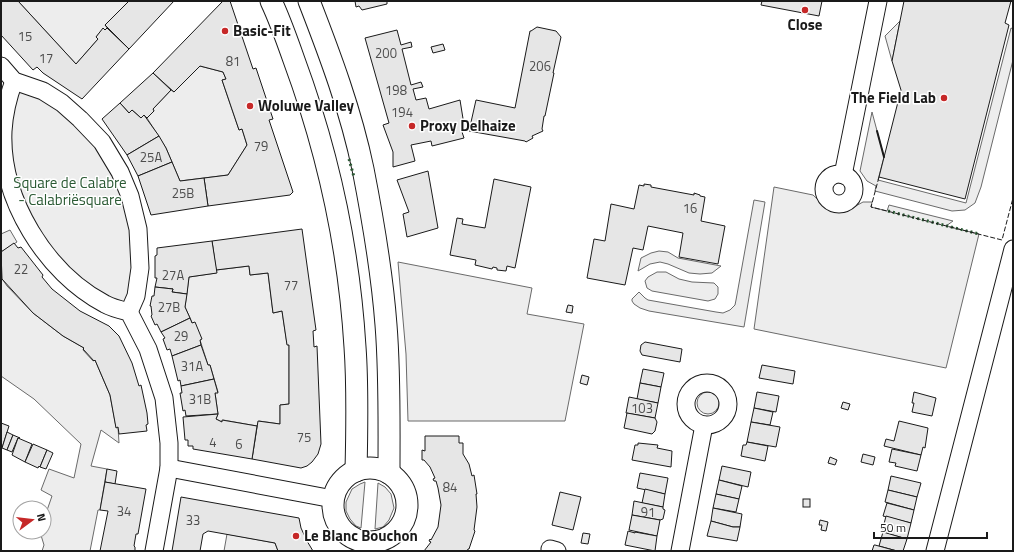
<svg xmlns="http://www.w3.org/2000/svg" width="1014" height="552" font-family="'Titillium Web',sans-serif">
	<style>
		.built { fill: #ededed; stroke: #6a6a6a }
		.building { fill: #e6e6e6; stroke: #1a1a1a }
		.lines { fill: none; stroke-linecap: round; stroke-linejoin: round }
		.minor-casing { stroke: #1a1a1a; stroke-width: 19 }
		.major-casing { stroke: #1a1a1a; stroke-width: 23 }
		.minor { stroke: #fff; stroke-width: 17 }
		.major { stroke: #fff; stroke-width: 21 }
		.hedge { stroke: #2b5a34; stroke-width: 3; stroke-dasharray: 2 3; stroke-linecap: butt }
		.fence { stroke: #1a1a1a; stroke-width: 1; stroke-dasharray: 5 2; stroke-linecap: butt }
		.wall { stroke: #1a1a1a; stroke-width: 2 }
		.poi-dot { fill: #c62828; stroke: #fff; stroke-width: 1.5 }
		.labels { text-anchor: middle; stroke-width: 3; stroke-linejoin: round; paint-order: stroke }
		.number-label { font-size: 13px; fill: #4d4d4d }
		.poi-label { font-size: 15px; font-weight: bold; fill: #1a1a1a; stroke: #fff; text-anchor: start }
		.park-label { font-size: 15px; fill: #2b5a34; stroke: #fff }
	</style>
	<rect width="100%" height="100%" fill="#fff"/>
	<!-- built -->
	<g class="built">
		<polygon points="18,1 129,1 105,25 107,28 105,30 103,29 96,37 98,39 76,64"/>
		<polygon points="900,21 892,61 885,36"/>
		<polygon points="1011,28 1013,29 1013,60 981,187 975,203 965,210 952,211 875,191 876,186 867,181 860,171 872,112 884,157 878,180 966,203"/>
		<polygon points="200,66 223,72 226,79 222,80 239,130 242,129 247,145 228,175 180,181 166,148 147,118 154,111 153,109 171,90 174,92"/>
		<polygon points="32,90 88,132 121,184 136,259 128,299 123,302 117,303 67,272 26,213 7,145 14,96 19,92"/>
		<polygon points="774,187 813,195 827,208 835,212 845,212 863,202 872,202 871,207 887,211 889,205 953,221 946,226 979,234 946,368 754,329"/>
		<polygon points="754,200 765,202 744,327 649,311 640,308 634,304 632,301 632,299 639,292 645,298 648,300 716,312 723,313 730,310 735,305 736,300"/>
		<polygon points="10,230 17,242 1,252 1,234"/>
		<polygon points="659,251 668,252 678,258 721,266 712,273 700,274 689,273 668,264 660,262 650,264 638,271 641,258 651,253"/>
		<polygon points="398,262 532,288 527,314 584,324 565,421 408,421 406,354"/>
		<polygon points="249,266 250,275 268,273 273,313 282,311 287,344 289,345 289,404 280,405 280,424 259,421 257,426 223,420 222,422 216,419 218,414 215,393 218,392 210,365 208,365 200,340 185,307 189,277 216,273 216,270"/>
		<polygon points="657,272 666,272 679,279 692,282 714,283 718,287 718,294 715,299 708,301 652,291 647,288 645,281 648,277"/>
		<polygon points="1,277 7,286 33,313 63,336 84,348 83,350 93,361 95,360 110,395 116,427 118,427 119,443 101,430 91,466 107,469 101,504 100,510 98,510 90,551 42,551 44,545 40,532 44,532 44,519 52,496 41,490 49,469 74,478 81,444 34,399 1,376"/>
		<circle cx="708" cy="403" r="11"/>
		<polygon points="365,482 361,528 356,526 350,519 346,511 346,502 352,489 360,484"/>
		<polygon points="378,483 385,487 391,494 394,508 389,520 383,527 375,529"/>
		<polygon points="227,534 275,543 278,551 224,551"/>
	</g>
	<!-- building -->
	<g class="building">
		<polygon points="1,1 18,1 76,64 98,39 96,37 103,28 105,30 107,28 129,49 82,99 43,73 37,67 33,70 1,35"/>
		<polygon points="129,1 174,1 129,49 105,25"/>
		<polygon points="223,1 230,1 253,69 256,68 273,119 269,120 293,192 290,195 208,206 204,178 228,175 247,145 242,129 239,130 222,80 226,79 223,72 200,66 174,92 153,73"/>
		<polygon points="355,1 387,1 387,4 362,10 359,6 356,7"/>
		<polygon points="762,1 822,1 819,16 761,5"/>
		<polygon points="904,1 1011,1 1005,23 1009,25 965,199 879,177 901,90 892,61"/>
		<polygon points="537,27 556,31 561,37 553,73 554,73 545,116 544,116 542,129 543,131 532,136 533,138 526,142 525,141 469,131 476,100 515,108 530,31 531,31"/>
		<polygon points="397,30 401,45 411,42 412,47 402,49 411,85 421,82 423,87 413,89 416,100 426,98 429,109 460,100 465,131 462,132 464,138 432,146 431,141 411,145 415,161 393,167 393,152 383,125 389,123 365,38"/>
		<polygon points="443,44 445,50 433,53 431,47"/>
		<polygon points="153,73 171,90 153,109 154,111 147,118 144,115 141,118 132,110 129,113 120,103"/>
		<polygon points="120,103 129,113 132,110 141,118 144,115 159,136 127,155 102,119"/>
		<polygon points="159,136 166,148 172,162 138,176 127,155"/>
		<polygon points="172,162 180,181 204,178 208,206 151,215 138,176"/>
		<polygon points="428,171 438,228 407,237 403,214 409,212 397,180"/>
		<polygon points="494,179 531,187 515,268 507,266 506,271 497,270 497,268 493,267 492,269 475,265 476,260 450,255 457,218 463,219 462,224 485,228"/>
		<polygon points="644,184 651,185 651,187 694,195 694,193 700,195 700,196 705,197 701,221 725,226 718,264 679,257 683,233 648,226 643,250 633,248 625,285 587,278 594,239 605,241 611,204 634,209 639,185 644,186"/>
		<polygon points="302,229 316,330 313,331 314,347 317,346 321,444 318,454 312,462 307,466 301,468 252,459 258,421 280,424 280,405 289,404 289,345 287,345 282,311 273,313 268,273 250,275 249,266 216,270 212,241"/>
		<polygon points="212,241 217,273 189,277 187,294 172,292 173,289 155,287 157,278 155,278 155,256 157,255 157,248"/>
		<polygon points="14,243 18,248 21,247 43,275 42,277 52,289 80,311 109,326 119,336 132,363 139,386 141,385 147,413 148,424 146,425 147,431 119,434 118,427 116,428 110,395 95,360 94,361 83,349 84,348 63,336 33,313 2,279 1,252"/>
		<polygon points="155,287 173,289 172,292 187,294 185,307 190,318 161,332 157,324 155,325 151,316 152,315 151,306 150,306 152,296 154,296"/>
		<polygon points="568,305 573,306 572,313 566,312"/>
		<polygon points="190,318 192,323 195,322 202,339 200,340 201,345 172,356 170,349 167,350 163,339 165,338 161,332"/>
		<polygon points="645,342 682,349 680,362 642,355 640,351 641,345"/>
		<polygon points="201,345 208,365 210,365 214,379 181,386 180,380 178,381 172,356"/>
		<polygon points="762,365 795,371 793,384 759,378"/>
		<polygon points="643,369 664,373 661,387 640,383"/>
		<polygon points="582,375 589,377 587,385 580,383"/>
		<polygon points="214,379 218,393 215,393 218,414 186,416 185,410 183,411 180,393 182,393 181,386"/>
		<polygon points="640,383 661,387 658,403 637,399"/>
		<polygon points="757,392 779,396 776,412 754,408"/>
		<polygon points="914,392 936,398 932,416 912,412 914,403 912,403"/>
		<polygon points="629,397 658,403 655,418 626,413"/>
		<polygon points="843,402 850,404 848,410 841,408"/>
		<polygon points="754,408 773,412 770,425 751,422"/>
		<polygon points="627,413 655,418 657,422 655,431 652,434 624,428"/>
		<polygon points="218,414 216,419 222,422 222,420 257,426 252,459 193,449 193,446 188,446 188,440 185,440 183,417"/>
		<polygon points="899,421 928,428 925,448 923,447 921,455 884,446 886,439 894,441"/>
		<polygon points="751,422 780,427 776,447 747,442"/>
		<polygon points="1,423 9,426 2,448 1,447"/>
		<polygon points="7,432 13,435 7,450 2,448"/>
		<polygon points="13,435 20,438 18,438 12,452 7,450"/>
		<polygon points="425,436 459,436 459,443 463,443 463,454 469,464 472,476 474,475 477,494 476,494 477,507 474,530 475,531 469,549 468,549 467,551 424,551 431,542 429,541 430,539 431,540 438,527 441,505 438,488 436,481 434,481 433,479 435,478 430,467 424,460 422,460 422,450 425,451"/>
		<polygon points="18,438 32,444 25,462 12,455"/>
		<polygon points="747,442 768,446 765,461 741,456 743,445 746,445"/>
		<polygon points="638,443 658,445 657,448 672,451 671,467 632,460 635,445 638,445"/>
		<polygon points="33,444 47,450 40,467 39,466 38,468 25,462"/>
		<polygon points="892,449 921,455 917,471 895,466 896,463 889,462"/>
		<polygon points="47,450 53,453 46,469 40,467"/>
		<polygon points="863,454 875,457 873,465 861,462"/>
		<polygon points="830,457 837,460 835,465 828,463"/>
		<polygon points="722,466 751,472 748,487 719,480"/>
		<polygon points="107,469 117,471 115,484 105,482"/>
		<polygon points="640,473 668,478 665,494 637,488"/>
		<polygon points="891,476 921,483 917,497 888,490"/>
		<polygon points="719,480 742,486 739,499 716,494"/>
		<polygon points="105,482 146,489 138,534 136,534 134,546 135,547 135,551 100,551 108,511 100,510"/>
		<polygon points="645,489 665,494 663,507 642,503"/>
		<polygon points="888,490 917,497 914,510 885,502"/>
		<polygon points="560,492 581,497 573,530 552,525"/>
		<polygon points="716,494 739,499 736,512 713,508"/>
		<polygon points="181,497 299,518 301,528 307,541 313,551 278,551 275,543 208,531 203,534 200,551 172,551"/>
		<rect x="803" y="499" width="7" height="8"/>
		<polygon points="634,501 663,507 663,509 665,510 663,519 660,520 632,515"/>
		<polygon points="887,503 914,510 911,523 883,516"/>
		<polygon points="713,508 742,514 740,527 733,527 711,521"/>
		<polygon points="632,515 660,520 657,536 629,530"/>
		<polygon points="886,516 911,523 907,539 882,532"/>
		<polygon points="820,520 828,522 826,531 821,530 822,525 819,525"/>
		<polygon points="711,521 733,527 740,527 737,541 707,536"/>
		<polygon points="628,531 635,533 635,532 657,536 655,551 625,545"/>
		<polygon points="883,532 907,539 903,551 897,551 879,546"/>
		<polygon points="583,533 590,534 588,544 581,543"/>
		<polygon points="874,545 875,545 897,551 872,551"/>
	</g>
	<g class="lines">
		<!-- minor casing -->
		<g class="minor-casing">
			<g id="minor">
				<polyline points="1,66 14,81 43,91 62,103 80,119 102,142 120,172 130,196 138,229 140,268 136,296 129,312"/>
				<path d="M14,81C8,97 4,114 3,131C0,199 46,273 105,304C112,308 121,310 129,312L148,349L164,398L169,443V468L154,551"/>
				<circle cx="839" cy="189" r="15"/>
				<polyline points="843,175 878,1"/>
				<circle cx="707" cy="404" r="21"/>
				<polyline points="169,468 333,499"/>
				<polyline points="550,549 557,551"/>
				<polyline points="680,551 704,425"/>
				<polyline points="935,551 1013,249"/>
			</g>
		</g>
		<!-- major casing -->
		<g class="major-casing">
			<g id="major">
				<path d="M271,1C280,20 287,40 294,60C328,152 349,249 355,347C358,388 357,430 356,471"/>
				<path d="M309,1C330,55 351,111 363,169C373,220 382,272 386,325C390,374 389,424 389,473"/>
				<circle cx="370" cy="505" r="37"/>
			</g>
		</g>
		<!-- minor -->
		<use href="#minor" class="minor"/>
		<!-- major -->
		<use href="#major" class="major"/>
		<!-- hedge -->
		<g class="hedge">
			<polyline points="349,159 354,177"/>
			<polyline points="888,211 979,234"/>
		</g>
		<!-- fence -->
		<polyline class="fence" points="879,177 871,207 1002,240 1013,198"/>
		<!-- wall -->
		<polyline class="wall" points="877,131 884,157"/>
	</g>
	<!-- markers -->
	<g class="poi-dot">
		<circle cx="805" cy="10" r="4"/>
		<circle cx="225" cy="31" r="4"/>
		<circle cx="944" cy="98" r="4"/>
		<circle cx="250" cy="106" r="4"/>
		<circle cx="412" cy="126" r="4"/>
		<circle cx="296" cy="536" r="4"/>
	</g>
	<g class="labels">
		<!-- number labels -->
		<g class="number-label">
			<text x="25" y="41">15</text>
			<text x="386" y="58">200</text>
			<text x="46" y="63">17</text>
			<text x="233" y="66">81</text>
			<text x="540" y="71">206</text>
			<text x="396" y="95">198</text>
			<text x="402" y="117">194</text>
			<text x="261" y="151">79</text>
			<text x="151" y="162">25A</text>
			<text x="183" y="198">25B</text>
			<text x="690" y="213">16</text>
			<text x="21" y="274">22</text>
			<text x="173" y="280">27A</text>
			<text x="291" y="290">77</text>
			<text x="169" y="312">27B</text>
			<text x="181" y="341">29</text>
			<text x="192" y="371">31A</text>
			<text x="200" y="404">31B</text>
			<text x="642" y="413">103</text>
			<text x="304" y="442">75</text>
			<text x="213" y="447">4</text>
			<text x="239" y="449">6</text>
			<text x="450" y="492">84</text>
			<text x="124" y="516">34</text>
			<text x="648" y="517">91</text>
			<text x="193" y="525">33</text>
		</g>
		<!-- poi labels -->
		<g class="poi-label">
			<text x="805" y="30" text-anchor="middle">Close</text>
			<text x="233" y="36">Basic-Fit</text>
			<text x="936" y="103" text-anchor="end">The Field Lab</text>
			<text x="258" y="111">Woluwe Valley</text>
			<text x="420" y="131">Proxy Delhaize</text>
			<text x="304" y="541">Le Blanc Bouchon</text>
		</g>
		<!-- park labels -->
		<g class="park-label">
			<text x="70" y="188">Square de Calabre<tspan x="70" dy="17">- Calabriësquare</tspan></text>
		</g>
	</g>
	<!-- border -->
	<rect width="1014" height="552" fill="none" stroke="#1a1a1a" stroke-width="4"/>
	<!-- north arrow -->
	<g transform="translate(32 520) rotate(75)"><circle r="19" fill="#ffffff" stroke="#a3a3a3"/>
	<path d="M0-3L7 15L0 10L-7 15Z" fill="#c62828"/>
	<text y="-6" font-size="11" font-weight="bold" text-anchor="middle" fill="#1a1a1a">N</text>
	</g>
	<!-- scale -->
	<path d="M874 532v6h113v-6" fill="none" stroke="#1a1a1a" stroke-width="2"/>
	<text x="880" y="532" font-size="12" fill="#1a1a1a" stroke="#ffffff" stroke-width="3" paint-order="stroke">50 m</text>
</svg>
